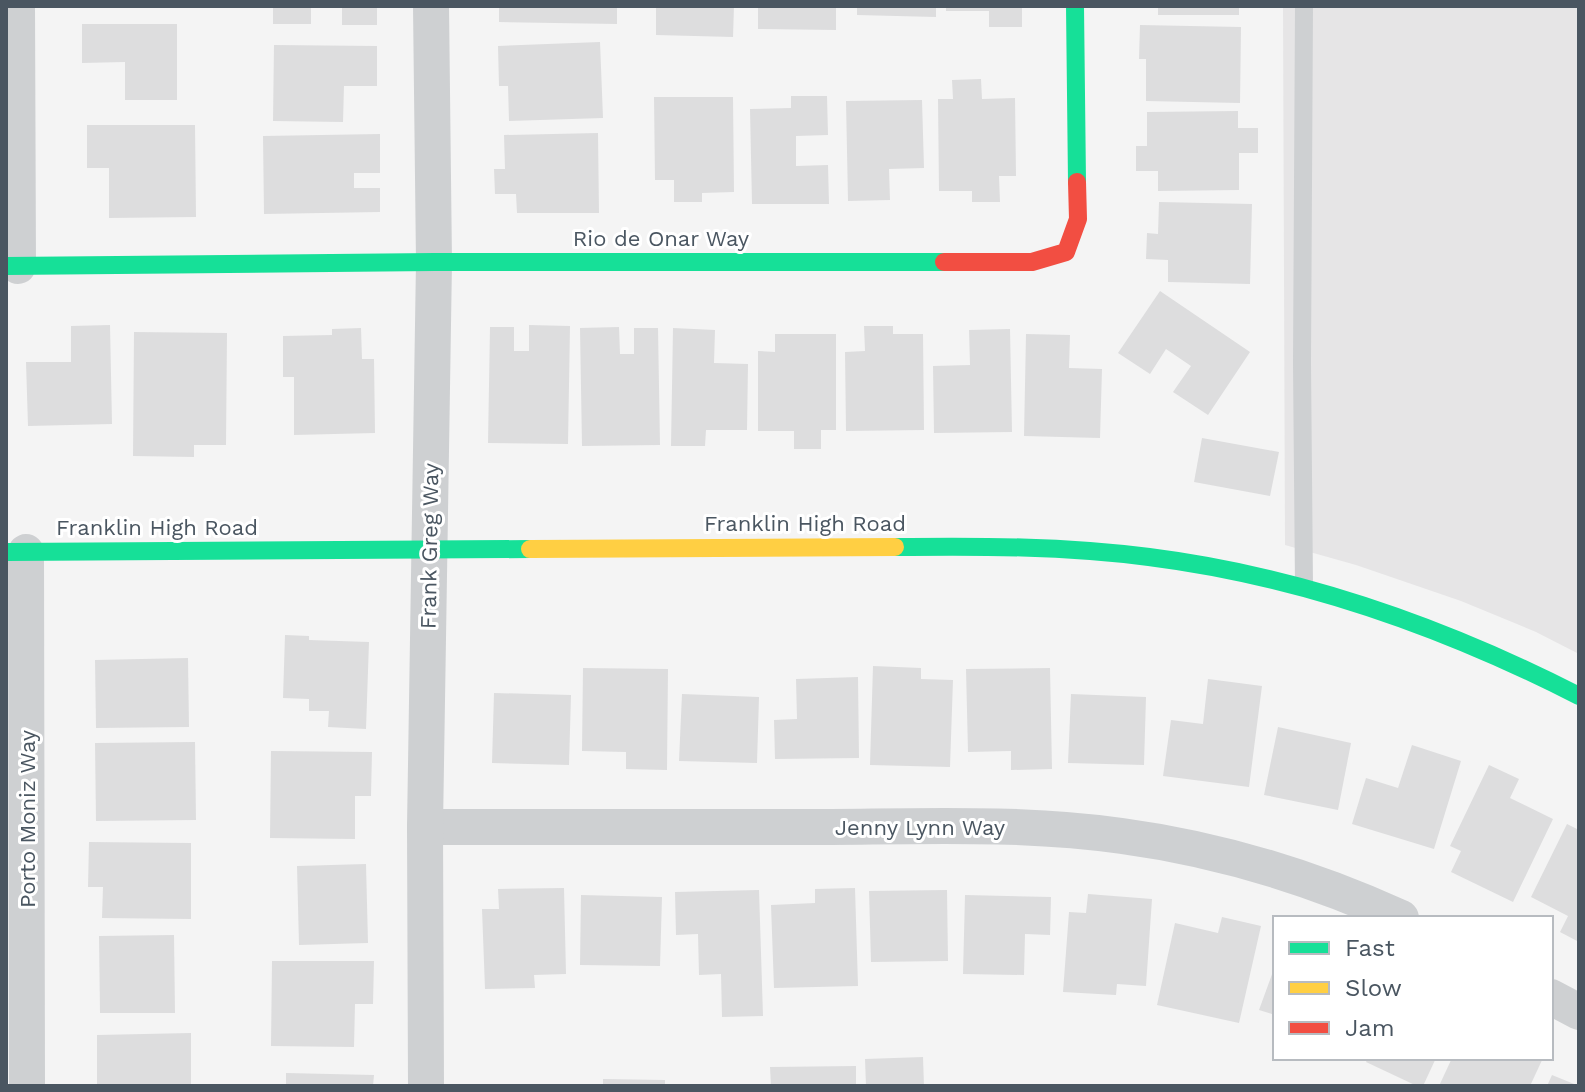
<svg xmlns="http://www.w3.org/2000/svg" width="1585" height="1092" font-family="'Work Sans',sans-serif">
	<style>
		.education { fill: #e6e5e6 }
		.building { fill: #ddddde }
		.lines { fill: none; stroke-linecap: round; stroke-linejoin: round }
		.lane { stroke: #ced0d2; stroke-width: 18 }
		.street { stroke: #ced0d2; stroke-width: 36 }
		.fast { stroke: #16e098; stroke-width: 18 }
		.slow { stroke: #ffcf43; stroke-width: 18 }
		.jam { stroke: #f24e42; stroke-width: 18 }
		.labels { text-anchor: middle; stroke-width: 6; stroke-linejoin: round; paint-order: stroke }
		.street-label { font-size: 22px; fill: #4a5661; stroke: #fff }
	</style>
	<rect width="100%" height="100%" fill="#f4f4f4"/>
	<!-- education -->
	<polygon class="education" points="1283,6 1579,6 1579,654 1536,632 1461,601 1356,565 1285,545"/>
	<!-- building -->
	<g class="building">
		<rect x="273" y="6" width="38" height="18"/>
		<rect x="342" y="6" width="35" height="19"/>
		<polygon points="499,6 617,6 617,24 499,22"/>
		<polygon points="656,6 734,6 733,37 656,35"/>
		<polygon points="758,6 836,6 836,30 758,29"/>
		<polygon points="857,6 936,6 936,17 857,15"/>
		<polygon points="946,6 1022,6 1022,27 989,27 989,11 946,11"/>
		<rect x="1158" y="6" width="81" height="9"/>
		<polygon points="82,24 177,24 177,100 125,100 125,62 82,63"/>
		<polygon points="1140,25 1241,27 1240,103 1146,101 1146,59 1139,59"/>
		<polygon points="600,42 603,118 509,121 508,86 499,86 498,46"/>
		<polygon points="274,45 377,46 377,86 344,86 343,122 273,121"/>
		<polygon points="981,79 982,99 1015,98 1016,176 999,176 1000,202 972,202 972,191 939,191 938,99 953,99 952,80"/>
		<polygon points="791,96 827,96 828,135 796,136 796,166 828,165 829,204 752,204 750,109 791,108"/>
		<polygon points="654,97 733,97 734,192 702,193 702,202 674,202 674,180 655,180"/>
		<polygon points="922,100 924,168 889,169 890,200 848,201 846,101"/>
		<polygon points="1238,111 1238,128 1258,128 1258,153 1239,153 1239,190 1158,191 1158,171 1136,171 1136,146 1147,146 1147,112"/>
		<polygon points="87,125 195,125 196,217 109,218 109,168 87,168"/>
		<polygon points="598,133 599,213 517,213 516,194 495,194 494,169 505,169 504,135"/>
		<polygon points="380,134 380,173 354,173 354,188 380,188 380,212 264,214 263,136"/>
		<polygon points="1159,202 1252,204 1250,284 1168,282 1168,260 1146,259 1147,233 1158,234"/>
		<polygon points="1160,291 1250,352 1208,415 1173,392 1191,366 1166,349 1150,374 1118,353"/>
		<polygon points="110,325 112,424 28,426 26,362 71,362 71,326"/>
		<polygon points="529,325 570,326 568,444 488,443 490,327 514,327 514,351 529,351"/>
		<polygon points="864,326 893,326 893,334 923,334 924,430 846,431 845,352 865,351"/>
		<polygon points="619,327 620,354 634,354 634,328 658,328 660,445 582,446 580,328"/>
		<polygon points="361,328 362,359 374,359 375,433 294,435 294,377 283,377 283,336 332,335 332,329"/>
		<polygon points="673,328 715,330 714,363 748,364 747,430 706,430 705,446 671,446"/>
		<polygon points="1010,329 1012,432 934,433 933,366 970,365 969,330"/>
		<polygon points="134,332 227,333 226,445 194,445 194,457 133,456"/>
		<polygon points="775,334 836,334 836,430 821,430 821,449 794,449 794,431 758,431 758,351 775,352"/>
		<polygon points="1026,334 1070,335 1069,368 1102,369 1100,438 1024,436"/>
		<polygon points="1202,438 1279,452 1270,496 1194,482"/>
		<polygon points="285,635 309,636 309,640 369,642 366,729 328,727 329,711 309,711 309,699 283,698"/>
		<polygon points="188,658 189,727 96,728 95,660"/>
		<polygon points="873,666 921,668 921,679 953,680 950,767 870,765"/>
		<polygon points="583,668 668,669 667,770 626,769 626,752 582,751"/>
		<polygon points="1050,668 1052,769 1011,770 1011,751 968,752 966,669"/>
		<polygon points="858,677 859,758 775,759 774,720 797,719 796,679"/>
		<polygon points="1208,679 1262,686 1249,787 1163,776 1171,720 1203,724"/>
		<polygon points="494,693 571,695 569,765 492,763"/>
		<polygon points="682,694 759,697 757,763 679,761"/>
		<polygon points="1071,694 1146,697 1144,765 1068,763"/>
		<polygon points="1278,727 1351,743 1338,810 1264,795"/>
		<polygon points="195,742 196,820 96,821 95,743"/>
		<polygon points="1412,745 1461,761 1434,849 1352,824 1366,778 1398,788"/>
		<polygon points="271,751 372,752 371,796 355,796 355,839 270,838"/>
		<polygon points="1489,765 1519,779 1510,798 1553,819 1513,902 1451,872 1461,851 1450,846"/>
		<polygon points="1567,824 1579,830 1579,942 1560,932 1568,916 1531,897"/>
		<polygon points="89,842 191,843 191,919 102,918 103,887 88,887"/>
		<polygon points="366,864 368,943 299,945 297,866"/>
		<polygon points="564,888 566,974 534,975 535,988 485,989 482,909 499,909 498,889"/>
		<polygon points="855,888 858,986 774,988 771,905 815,903 815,889"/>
		<polygon points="759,890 763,1016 722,1017 721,974 699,975 698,934 676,935 675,892"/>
		<polygon points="947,890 948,961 871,962 869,891"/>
		<polygon points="1088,894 1152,899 1146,986 1117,984 1116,995 1063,992 1069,912 1086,913"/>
		<polygon points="581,895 662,897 660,966 580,965"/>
		<polygon points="965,895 1051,897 1050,935 1025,934 1024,975 963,974"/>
		<polygon points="1222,917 1261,926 1239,1023 1157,1005 1175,923 1218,933"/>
		<polygon points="174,935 175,1013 100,1013 99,936"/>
		<polygon points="272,961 374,961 373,1004 355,1004 354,1047 271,1046"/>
		<polygon points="1275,966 1275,1015 1259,1010"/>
		<polygon points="191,1033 191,1086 97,1086 97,1035"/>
		<polygon points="923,1057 924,1086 866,1086 865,1059"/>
		<polygon points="1368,1058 1436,1058 1423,1086 1417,1086 1366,1062"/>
		<polygon points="1452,1058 1543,1058 1530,1086 1439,1086"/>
		<polygon points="856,1066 856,1086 771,1086 770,1067"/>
		<polygon points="286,1073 374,1075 373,1086 286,1086"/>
		<polygon points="1552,1075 1579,1086 1547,1086"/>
		<polygon points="603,1079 665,1080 665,1086 603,1086"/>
	</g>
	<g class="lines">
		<!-- lane -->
		<polyline class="lane" points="1304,587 1302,363 1304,6"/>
		<!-- street -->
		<g class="street">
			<polyline points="17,6 18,266"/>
			<polyline points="26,552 27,1086"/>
			<path d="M425,827C551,827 676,827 801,827C908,827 1016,821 1122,836C1218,849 1313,878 1401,918"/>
			<polyline points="1551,997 1579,1012"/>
			<polyline points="426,1086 425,827 434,262 431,6"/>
		</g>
		<!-- fast -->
		<g class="fast">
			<polyline points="1075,6 1077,182"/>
			<polyline points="6,266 434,262 944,262"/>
			<path d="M895,547C980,546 1064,546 1149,557C1299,576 1444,627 1579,696"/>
			<polyline points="6,552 530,549"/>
		</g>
		<!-- slow -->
		<polyline class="slow" points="530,549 895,547"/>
		<!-- jam -->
		<polyline class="jam" points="944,262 1032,262 1066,252 1078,219 1077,182"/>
	</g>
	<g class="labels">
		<!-- street labels -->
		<g class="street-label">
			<text x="661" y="246">Rio de Onar Way</text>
			<text x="805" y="531">Franklin High Road</text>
			<text x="157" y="535">Franklin High Road</text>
			<text transform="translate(429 546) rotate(-89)" y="8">Frank Greg Way</text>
			<text transform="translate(27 819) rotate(-90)" y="8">Porto Moniz Way</text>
			<text x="920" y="835">Jenny Lynn Way</text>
		</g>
	</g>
	<!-- border -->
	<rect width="1585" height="1092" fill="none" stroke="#4a5661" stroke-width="16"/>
	<!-- legend -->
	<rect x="1273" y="916" width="280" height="144" fill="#ffffff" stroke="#b7bbc0" stroke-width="2"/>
	<rect x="1289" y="942" width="40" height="12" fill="#16e098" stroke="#b7bbc0" stroke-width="2"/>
	<text x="1345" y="956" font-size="24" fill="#4a5661">Fast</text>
	<rect x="1289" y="982" width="40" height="12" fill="#ffcf43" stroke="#b7bbc0" stroke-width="2"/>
	<text x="1345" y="996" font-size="24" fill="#4a5661">Slow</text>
	<rect x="1289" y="1022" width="40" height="12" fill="#f24e42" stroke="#b7bbc0" stroke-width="2"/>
	<text x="1345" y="1036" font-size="24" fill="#4a5661">Jam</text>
</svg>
